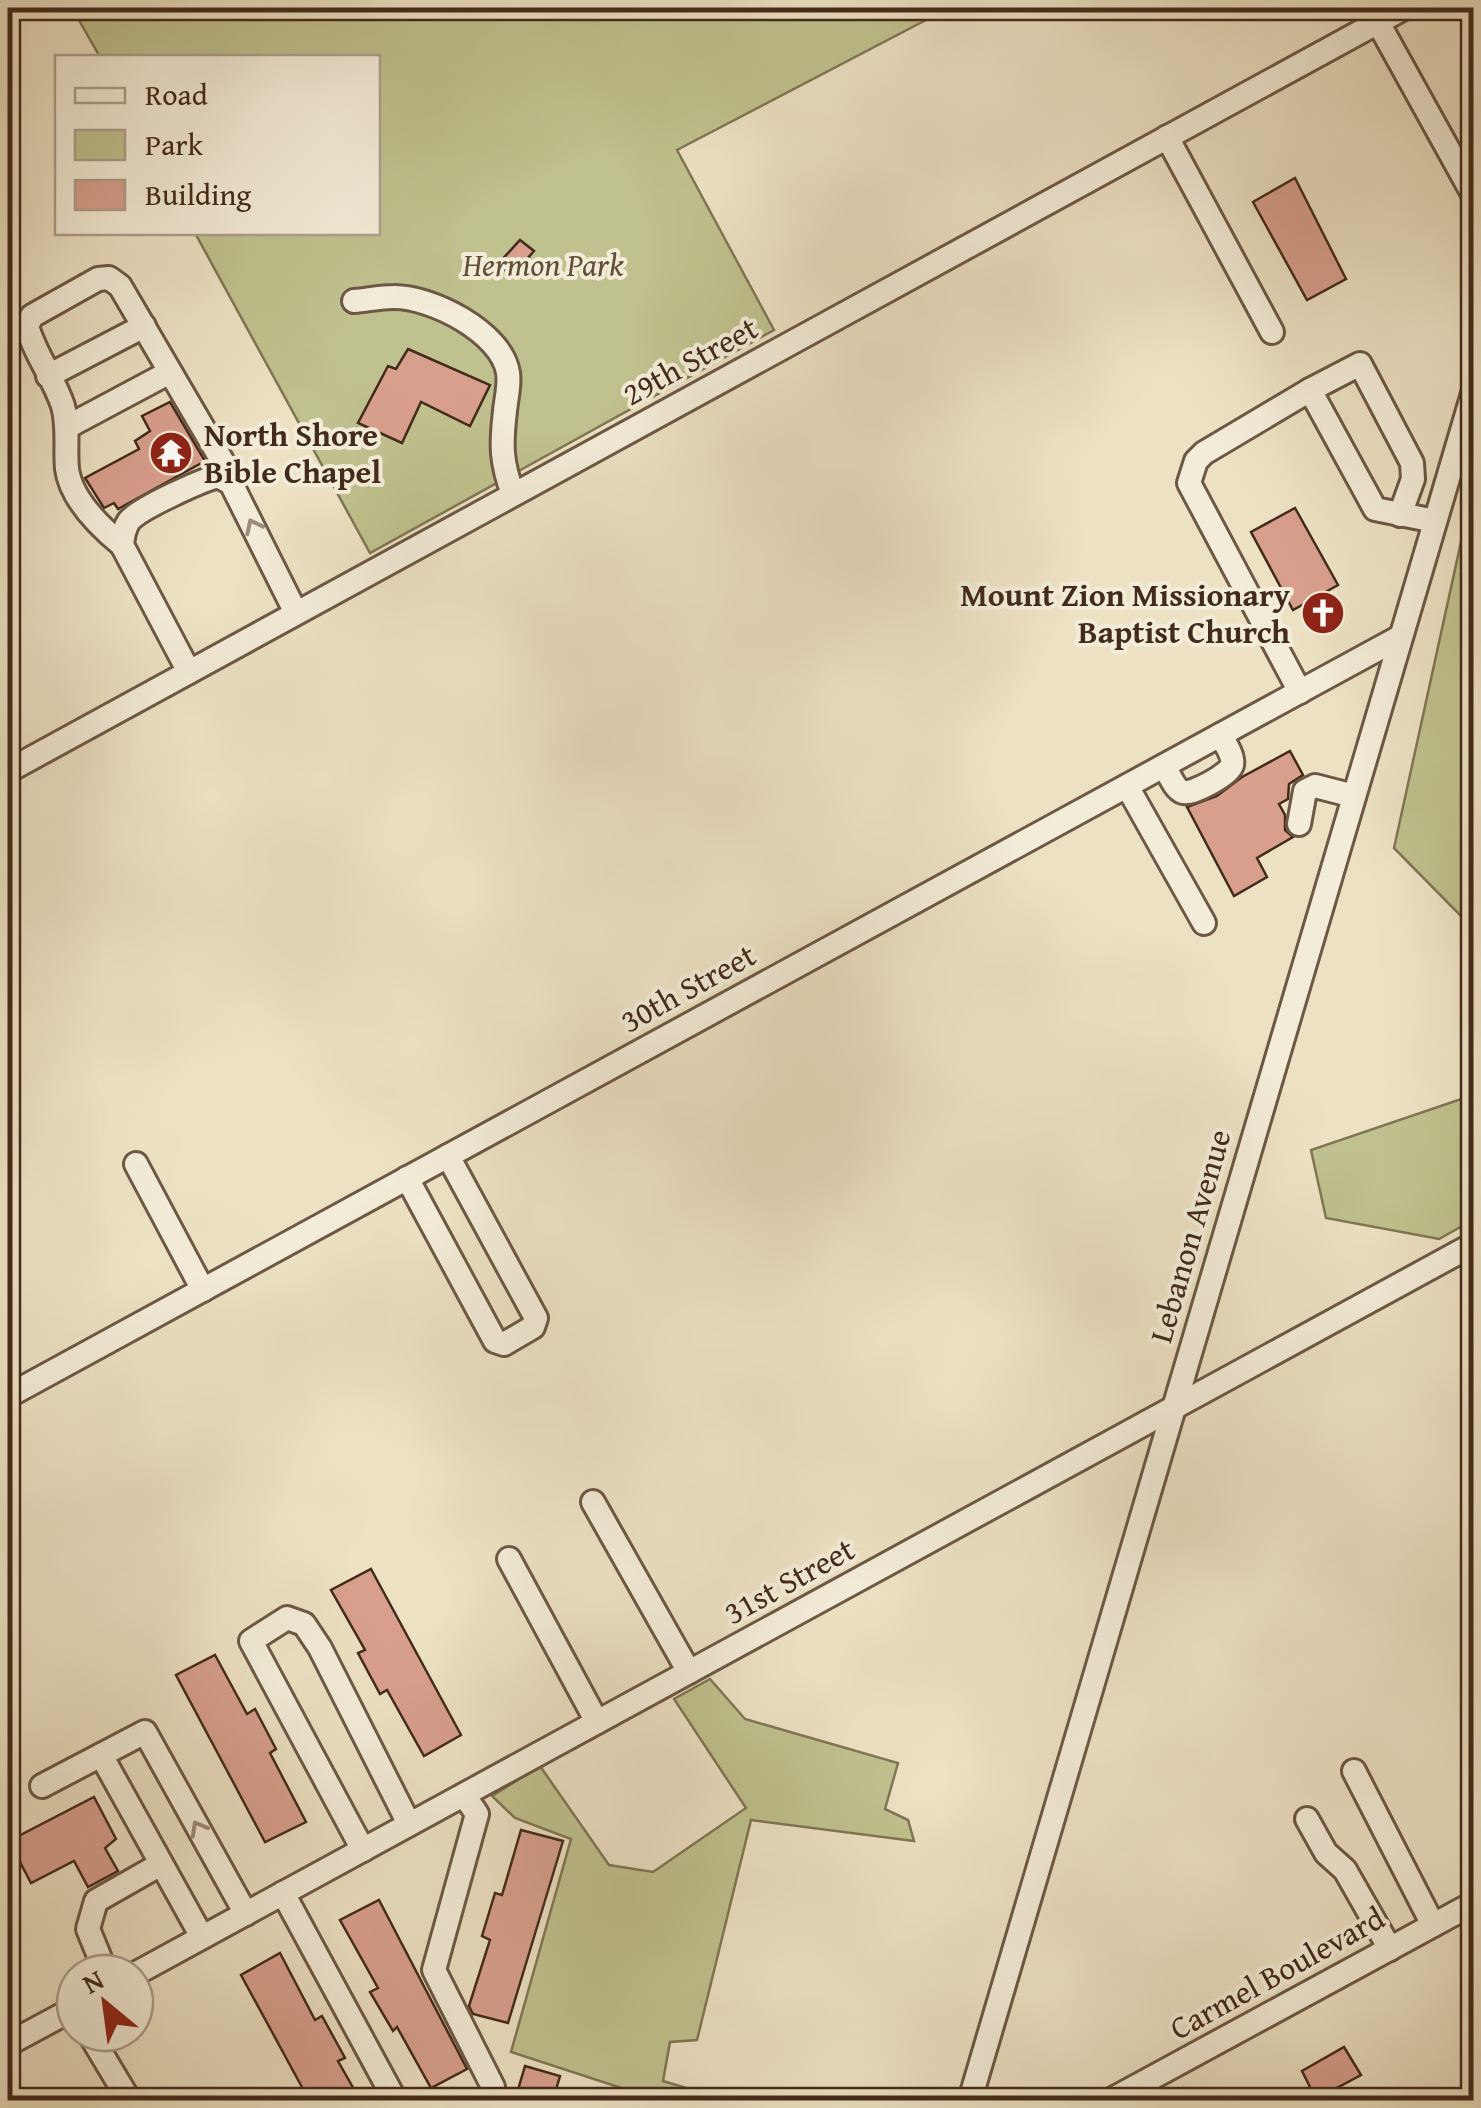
<svg xmlns="http://www.w3.org/2000/svg" width="1481" height="2108" font-family="'Gentium Book Plus',serif">
	<style>
		.green { fill: #bfc18e; stroke: #807654; stroke-width: 2.5 }
		.building { fill: #d89f8d; stroke: #422b1a; stroke-width: 2.5 }
		.lines { fill: none; stroke-linecap: round; stroke-linejoin: round }
		.minor-casing { stroke: #6c5844; stroke-width: 28 }
		.minor { stroke: #f3ecd8; stroke-width: 22 }
		.oneway { stroke: #9a8c79 }
		.labels { text-anchor: middle; stroke-width: 8; stroke-linejoin: round; paint-order: stroke }
		.park-label { font-size: 32px; font-style: italic; fill: #615037; stroke: #f3ecd8 }
		.street-label { font-size: 32px; fill: #422b1a; stroke: #f3ecd8 }
		.poi-label { font-size: 32px; font-weight: bold; fill: #422b1a; stroke: #f3ecd8; text-anchor: start }
	</style>
	<rect width="100%" height="100%" fill="#ece1c3"/>
	<filter id="stains"><feTurbulence type="fractalNoise" baseFrequency=".002" numOctaves="4"/><feColorMatrix values="0 0 0 0 .2 0 0 0 0 .09 0 0 0 0 .02 0 0 0 .5 -.17"/></filter>
	<radialGradient id="worn" r=".72"><stop offset=".6" stop-color="#630" stop-opacity="0"/><stop offset="1" stop-color="#630" stop-opacity=".3"/></radialGradient>
	<!-- green -->
	<g class="green">
		<polygon points="72,8 949,8 677,150 774,330 370,553 195,233 378,232 378,58 100,57"/>
		<polygon points="1473,487 1473,946 1461,916 1394,848"/>
		<polygon points="1473,1095 1473,1220 1439,1239 1326,1218 1311,1150"/>
		<polygon points="710,1679 745,1719 898,1763 885,1809 908,1820 914,1841 751,1820 697,2040 670,2042 663,2081 726,2100 658,2100 511,2052 571,1839 515,1818 492,1796 540,1766 609,1865 653,1872 746,1808 674,1699"/>
	</g>
	<!-- building -->
	<g class="building">
		<polygon points="1295,178 1346,279 1307,300 1253,202"/>
		<polygon points="520,240 534,251 512,276 498,264"/>
		<polygon points="408,349 490,385 470,426 421,402 402,443 358,423 388,366 396,369"/>
		<polygon points="170,402 205,461 118,509 114,503 104,508 85,478 139,449 135,441 150,431 142,416"/>
		<polygon points="1295,508 1338,585 1293,610 1251,532"/>
		<polygon points="1290,751 1303,775 1289,784 1288,799 1279,804 1285,815 1285,830 1293,837 1257,858 1267,877 1234,896 1187,807 1217,796 1242,777"/>
		<polygon points="371,1569 461,1735 424,1756 387,1690 380,1694 358,1653 365,1650 331,1590"/>
		<polygon points="215,1655 247,1714 255,1709 276,1749 270,1753 306,1822 265,1842 176,1675"/>
		<polygon points="94,1797 116,1839 105,1848 118,1871 88,1887 74,1861 31,1883 9,1841"/>
		<polygon points="521,1830 563,1841 508,2023 473,2014 469,2006 490,1940 482,1936 495,1893 502,1895"/>
		<polygon points="379,1900 467,2069 431,2088 397,2027 393,2031 370,1992 378,1988 340,1920"/>
		<polygon points="280,1953 315,2020 322,2016 345,2058 338,2061 360,2100 309,2100 241,1975"/>
		<polygon points="1344,2047 1361,2075 1316,2099 1302,2071"/>
		<polygon points="525,2066 560,2076 553,2100 515,2100"/>
	</g>
	<g class="lines">
		<!-- minor casing -->
		<g class="minor-casing">
			<g id="minor">
				<polyline points="1370,8 1474,196"/>
				<polyline points="1167,137 1272,332"/>
				<path d="M354,301C367,300 380,297 393,297C430,296 502,332 508,373C510,385 506,399 505,411C501,445 501,462 513,494"/>
				<polyline points="48,376 144,326"/>
				<polyline points="1310,390 1360,364 1412,463 1413,479 1400,515"/>
				<polyline points="67,427 170,372"/>
				<path d="M122,545C100,527 71,499 67,469C65,447 69,427 63,406C54,378 35,355 27,326L32,316L98,279L109,278L120,286L224,464L231,483"/>
				<path d="M189,672L122,545C123,536 124,528 129,521C140,508 200,481 218,476L231,483L296,613"/>
				<polyline points="1300,692 1189,483 1196,461 1204,453 1310,390 1375,509 1435,521"/>
				<path d="M1164,766C1169,773 1174,789 1183,792C1192,795 1230,774 1232,765C1234,756 1225,743 1220,735"/>
				<polyline points="8,771 1404,8"/>
				<polyline points="1127,786 1204,923"/>
				<polyline points="1299,824 1305,791 1315,786 1354,796"/>
				<polyline points="136,1164 203,1290"/>
				<polyline points="407,1178 495,1341 504,1344 533,1327 536,1318 448,1156"/>
				<polyline points="8,1396 1400,637"/>
				<polyline points="593,1502 689,1672"/>
				<polyline points="509,1559 597,1722"/>
				<polyline points="101,1755 202,1937"/>
				<polyline points="1354,1771 1433,1925"/>
				<polyline points="42,1786 145,1732 246,1914"/>
				<polyline points="464,1795 477,1814 434,1970 493,2087 490,2100"/>
				<polyline points="1307,1819 1326,1853 1345,1870 1390,1949"/>
				<polyline points="363,1850 251,1641 287,1618 304,1624 320,1648 409,1824"/>
				<polyline points="283,1893 395,2100"/>
				<polyline points="106,1973 88,1929 96,1901 161,1864"/>
				<polyline points="135,1974 1474,1244"/>
				<polyline points="89,2033 129,2100"/>
				<polyline points="8,2044 75,2008"/>
				<polyline points="970,2100 1474,390"/>
				<polyline points="1111,2100 1474,1903"/>
			</g>
		</g>
		<!-- minor -->
		<use href="#minor" class="minor"/>
	</g>
	<!-- one-way arrows -->
	<defs><path id="oneway-chevron" d="M-2-3.5L2.5 0L-2 3.5" fill="none" stroke-width="1.6" stroke-linecap="round" stroke-linejoin="round" transform="scale(2.5)"/></defs>
	<g class="oneway">
		<use href="#oneway-chevron" transform="translate(253 526) rotate(-116)"/>
		<use href="#oneway-chevron" transform="translate(198 1828) rotate(-119)"/>
	</g>
	<!-- icons -->
	<defs>
		<g id="temple-disc" transform="scale(2.25)"><circle r="9.5" fill="#8f2418" stroke="#f3ecd8"/><path d="M0-6L5-2H3V0L6.5 2.5H4V6H1.5V3h-3V6H-4V2.5H-6.5L-3 0V-2H-5Z" fill="#fff"/></g>
		<g id="church-disc" transform="scale(2.25)"><circle r="9.5" fill="#8f2418" stroke="#f3ecd8"/><path d="M-1.2-6h2.4v3.5h3.3v2.4h-3.3V6h-2.4V-.1h-3.3v-2.4h3.3Z" fill="#fff"/></g>
	</defs>
	<g fill-rule="evenodd">
		<use href="#temple-disc" x="171" y="453"/>
		<use href="#church-disc" x="1323" y="613"/>
	</g>
	<g class="labels">
		<!-- park labels -->
		<g class="park-label">
			<text x="543" y="276">Hermon Park</text>
		</g>
		<!-- street labels -->
		<g class="street-label">
			<text transform="translate(690 361) rotate(-29)" y="11">29th Street</text>
			<text transform="translate(688 988) rotate(-29)" y="11">30th Street</text>
			<text transform="translate(1190 1236) rotate(-74)" y="11">Lebanon Avenue</text>
			<text transform="translate(789 1581) rotate(-29)" y="11">31st Street</text>
			<text transform="translate(1277 1973) rotate(-29)" y="11">Carmel Boulevard</text>
		</g>
		<!-- poi labels -->
		<g class="poi-label">
			<text x="204" y="446">North Shore<tspan x="204" dy="37">Bible Chapel</tspan></text>
			<text x="1290" y="606" text-anchor="end">Mount Zion Missionary<tspan x="1290" dy="37">Baptist Church</tspan></text>
		</g>
	</g>
	<!-- margin -->
	<rect width="1481" height="2108" fill="none" stroke="#ece1c3" stroke-width="40"/>
	<rect x="10" y="10" width="1461" height="2088" fill="none" stroke="#422b1a" stroke-width="5"/>
	<rect x="20" y="20" width="1441" height="2068" fill="none" stroke="#422b1a" stroke-width="2.5"/>
	<!-- legend -->
	<rect x="55" y="55" width="325" height="180" fill="#f3ecd8" stroke="#ac9f8c" stroke-width="2.5"/>
	<rect x="75" y="88" width="50" height="15" fill="#f3ecd8" stroke="#ac9f8c" stroke-width="2.5"/>
	<text x="145" y="105" font-size="30" fill="#422b1a">Road</text>
	<rect x="75" y="130" width="50" height="30" fill="#bfc18e" stroke="#ac9f8c" stroke-width="2.5"/>
	<text x="145" y="155" font-size="30" fill="#422b1a">Park</text>
	<rect x="75" y="180" width="50" height="30" fill="#d89f8d" stroke="#ac9f8c" stroke-width="2.5"/>
	<text x="145" y="205" font-size="30" fill="#422b1a">Building</text>
	<!-- north arrow -->
	<g transform="translate(105 2003) rotate(331)"><circle r="48" fill="#f3ecd8" stroke="#ac9f8c" stroke-width="2.5"/>
	<path d="M0-8L18 38L0 25L-18 38Z" fill="#8f2418"/>
	<text y="-15" font-size="28" font-weight="bold" text-anchor="middle" fill="#422b1a">N</text>
	</g>
	<rect width="100%" height="100%" filter="url(#stains)"/>
	<rect width="100%" height="100%" fill="url(#worn)"/>
</svg>
